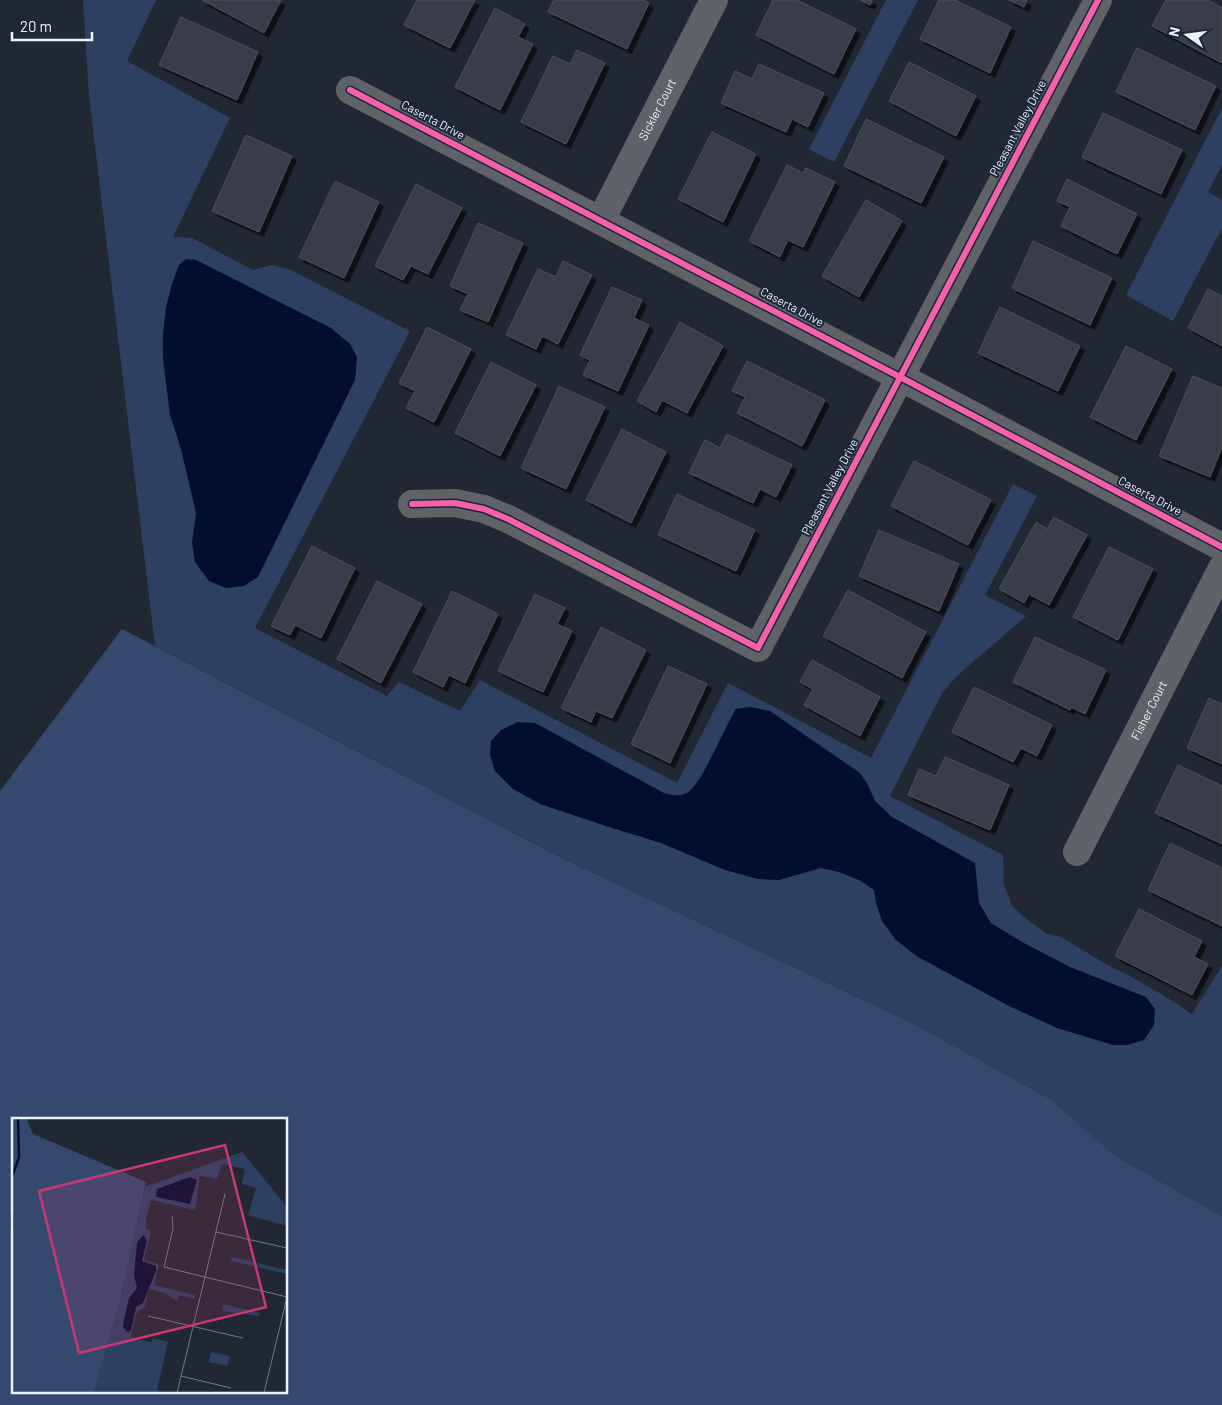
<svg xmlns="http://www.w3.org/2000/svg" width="1222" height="1405" font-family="Barlow,sans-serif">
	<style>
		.green { fill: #2d4062 }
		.forest { fill: #35496f; fill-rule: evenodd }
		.water { fill: #030d2e }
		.building { fill: #393e48; stroke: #4a4f58; filter: url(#shadow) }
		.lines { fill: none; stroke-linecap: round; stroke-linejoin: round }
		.minor { stroke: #5f6267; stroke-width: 28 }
		.cycleway-casing { stroke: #1c2639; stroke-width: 9 }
		.cycleway { stroke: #f560ab; stroke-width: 6 }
		.labels { text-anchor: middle; stroke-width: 4; stroke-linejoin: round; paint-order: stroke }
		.street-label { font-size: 12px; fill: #ecf2fc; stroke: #1c2639 }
		.inset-river { fill: none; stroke: #030d2e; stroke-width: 2.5 }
		.inset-road { fill: none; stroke: #737983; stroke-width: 1 }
		.view { fill: #c83973; fill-opacity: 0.15; stroke: #c83973; stroke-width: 2.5 }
		.inset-edge { fill: none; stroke: #ecf2fc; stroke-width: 2.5 }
	</style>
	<defs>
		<filter id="shadow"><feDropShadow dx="4.5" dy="4.5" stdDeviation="0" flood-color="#0009"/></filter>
	</defs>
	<rect width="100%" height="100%" fill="#222833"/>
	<!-- green -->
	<g class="green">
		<polygon points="83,0 156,0 127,61 230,118 173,237 192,238 253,270 271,265 289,269 410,331 255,628 387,696 399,682 460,711 480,680 677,783 728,683 871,758 1013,484 1037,496 985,595 1026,616 957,676 942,693 890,796 1003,855 1004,885 1012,906 1030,922 1046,933 1061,937 1111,967 1124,973 1163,995 1192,1014 1222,966 1222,1216 1115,1156 1052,1100 912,1023 562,858 155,646 89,96"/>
		<polygon points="886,0 918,0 834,162 809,149"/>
		<polygon points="1222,108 1222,165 1208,192 1222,200 1222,228 1173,321 1126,295"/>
	</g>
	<!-- forest -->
	<path class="forest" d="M122,629L562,858L912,1023L1052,1100L1115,1156L1222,1216V1405H0V791ZM14,1119H286V1391H14Z"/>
	<!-- water -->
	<g class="water">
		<polygon points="186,259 196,260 331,328 350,344 357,357 355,380 258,577 244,586 226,588 209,581 195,562 192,543 196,513 181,449 170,415 163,359 163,335 166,307 172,284 179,265"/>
		<path d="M750,707L770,711L860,773L868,785L875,801L892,817L975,863L979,903L991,923L1022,942L1070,967L1146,997L1155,1009L1154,1025L1144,1040L1127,1045H1113L1057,1028L1009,1006L918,957L896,940L882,921L876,903L874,890L861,881L839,872L821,868L779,880L758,879L725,870L661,843L606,826L540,804L513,789L495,771L490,755L491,741L501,730L518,722L535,723L664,793C672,795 678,797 687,793C701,786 725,726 736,709Z"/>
	</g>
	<!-- building -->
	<g class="building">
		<polygon points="202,0 281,0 264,33"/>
		<polygon points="417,0 475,0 450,48 404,25"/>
		<polygon points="554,0 643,0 649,3 627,49 548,12"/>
		<polygon points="773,0 797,0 856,29 834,74 756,35"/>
		<polygon points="860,0 872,0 870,5"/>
		<polygon points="939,0 955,0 1011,27 990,73 920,39"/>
		<polygon points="1009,0 1027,0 1024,7"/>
		<polygon points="1166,0 1208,0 1222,8 1222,63 1152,26"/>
		<polygon points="495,8 525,24 518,37 533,44 500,110 455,87"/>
		<polygon points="181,17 258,52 237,100 159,65"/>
		<polygon points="1137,48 1216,86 1195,130 1116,92"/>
		<polygon points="577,50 605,63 566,144 521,122 553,56 570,64"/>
		<polygon points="909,62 976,96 956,136 889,101"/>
		<polygon points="759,64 824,93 808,127 792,119 786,132 721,103 735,71 752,79"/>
		<polygon points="1103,113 1182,150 1161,194 1082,157"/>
		<polygon points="866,119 944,157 921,203 844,166"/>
		<polygon points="712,132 756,154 723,222 678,199"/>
		<polygon points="246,135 292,156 259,232 212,211"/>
		<polygon points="787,165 803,173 806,168 835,182 803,247 788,240 780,257 749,241"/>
		<polygon points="1067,179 1137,214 1117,254 1061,226 1070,207 1057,201"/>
		<polygon points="335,181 379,202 344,278 299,257"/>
		<polygon points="416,184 462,208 428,274 411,266 403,280 375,266"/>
		<polygon points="866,200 902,221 859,297 822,276"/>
		<polygon points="478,223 523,243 488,322 460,310 468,294 450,286"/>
		<polygon points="1033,241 1112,278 1090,325 1012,288"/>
		<polygon points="563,261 592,275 558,344 542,336 536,349 506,335 538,269 556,277"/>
		<polygon points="612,287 642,300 634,318 649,325 618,391 583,375 590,360 580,355"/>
		<polygon points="1208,289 1222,296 1222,346 1188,328"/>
		<polygon points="1000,307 1080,346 1058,391 978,353"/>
		<polygon points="680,322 723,346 687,413 662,400 656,412 637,401"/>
		<polygon points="427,327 471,349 434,422 406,408 415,391 399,383"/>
		<polygon points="1126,346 1172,369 1136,440 1090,417"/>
		<polygon points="747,361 825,400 802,446 737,413 745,397 732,391"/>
		<polygon points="491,362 536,385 500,456 455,433"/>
		<polygon points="1193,376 1222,388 1222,447 1210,477 1159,456"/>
		<polygon points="559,386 605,407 566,489 521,468"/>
		<polygon points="622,429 666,452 631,523 586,500"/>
		<polygon points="727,434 792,465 776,497 760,489 753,503 689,473 705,440 720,448"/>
		<polygon points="914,461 991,500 968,545 891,506"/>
		<polygon points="677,494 755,530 736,571 658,535"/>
		<polygon points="1054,517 1087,535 1049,605 1029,594 1024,603 999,589 1036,522 1047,529"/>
		<polygon points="879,530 959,564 939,611 859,576"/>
		<polygon points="312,546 355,568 321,638 295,625 290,635 271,626"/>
		<polygon points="1109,547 1153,569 1118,640 1073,617"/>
		<polygon points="377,581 422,604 381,683 337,659"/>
		<polygon points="848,590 926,632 902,678 823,636"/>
		<polygon points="452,591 498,614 465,683 449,675 443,687 413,672"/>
		<polygon points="535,594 565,608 557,624 572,631 543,692 498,671"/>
		<polygon points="601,627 646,650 612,718 596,711 591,722 561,708"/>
		<polygon points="1035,637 1106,670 1085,714 1071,707 1070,710 1013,682"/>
		<polygon points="812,660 880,697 860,736 804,705 813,689 800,682"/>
		<polygon points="668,666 707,684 670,763 631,744"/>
		<polygon points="974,687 1052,725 1037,756 1021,748 1013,762 952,732"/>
		<polygon points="1209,698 1222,704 1222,764 1187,748"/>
		<polygon points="945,757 1009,785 990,830 908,795 919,769 936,776"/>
		<polygon points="1178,765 1222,786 1222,844 1155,813"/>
		<polygon points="1170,843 1222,868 1222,926 1148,890"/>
		<polygon points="1139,909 1202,941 1194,957 1208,964 1192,995 1115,956"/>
	</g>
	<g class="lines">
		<!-- minor -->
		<g class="minor">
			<polyline points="350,90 900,377 1222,547"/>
			<path id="s1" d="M601,220L714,0"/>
			<polyline points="412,504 455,503 484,509 508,519 758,648 1098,0"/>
			<path id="s2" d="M1077,852L1222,568"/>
		</g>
		<!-- cycleway casing -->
		<g class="cycleway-casing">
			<g id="cycleway">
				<polyline points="350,90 900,377 1222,547"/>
				<polyline points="412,504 455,503 484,509 508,519 758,648 1098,0"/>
			</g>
		</g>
		<!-- cycleway -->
		<use href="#cycleway" class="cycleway"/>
	</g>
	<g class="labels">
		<!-- street labels -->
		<g class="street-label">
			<text dy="4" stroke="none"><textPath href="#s1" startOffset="124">Sickler Court</textPath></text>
			<text transform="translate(433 120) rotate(28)" y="4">Caserta Drive</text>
			<text transform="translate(1018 128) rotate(-62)" y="4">Pleasant Valley Drive</text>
			<text transform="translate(792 307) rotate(28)" y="4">Caserta Drive</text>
			<text transform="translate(830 487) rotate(-62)" y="4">Pleasant Valley Drive</text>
			<text transform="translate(1150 496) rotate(28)" y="4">Caserta Drive</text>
			<text dy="4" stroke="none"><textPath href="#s2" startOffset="159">Fisher Court</textPath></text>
		</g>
	</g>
	<!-- overview -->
	<g transform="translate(12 1118)">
		<rect width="275" height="275" fill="#222833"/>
		<path d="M230,34L275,89V108L236,97L244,70L230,66L233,51L210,46L205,61L188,58L183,92L139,82L134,101V111L139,113L132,142L147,146L142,167L183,177L182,181L167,177L165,183L153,175L137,171L133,188L124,196L119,219L139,225L141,220L156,224L145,272L152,275H82L108,182L133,69ZM220,139L275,152V156L219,143ZM211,186L248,195L247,198L210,193ZM199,234L218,238L215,248L197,244Z" fill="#2d4062"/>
		<path d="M0,0H14L21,16L134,64L108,182L82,275H0Z" fill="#35496f"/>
		<path d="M178,59L185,62L178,86L144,79L145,71ZM131,117L135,122L130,143L144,148V153L131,185L124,189L119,212L116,214L111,209L112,201L117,180L125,170L122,157L125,125Z" fill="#030d2e"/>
		<path class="inset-river" d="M0,59L7,39L6,0M0,96V112"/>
		<path class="inset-road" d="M160,98L161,111L152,149L275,179M204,114L275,130M136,198L231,220M169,258L219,270M165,275L213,76M252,275L275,179"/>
		<path class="view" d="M213,27L254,189L67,235L27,73Z"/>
		<rect width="275" height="275" class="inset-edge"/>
	</g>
	<!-- north arrow -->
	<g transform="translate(1187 35) rotate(284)" stroke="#1c2639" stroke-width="4" paint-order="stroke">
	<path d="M0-4L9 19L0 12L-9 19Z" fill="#ecf2fc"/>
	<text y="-8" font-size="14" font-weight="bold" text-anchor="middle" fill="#ecf2fc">N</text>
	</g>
	<!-- scale -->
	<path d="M12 32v8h80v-8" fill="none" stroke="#ecf2fc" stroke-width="2.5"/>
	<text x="20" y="32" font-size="15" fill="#ecf2fc" stroke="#1c2639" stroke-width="4" paint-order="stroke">20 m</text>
</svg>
